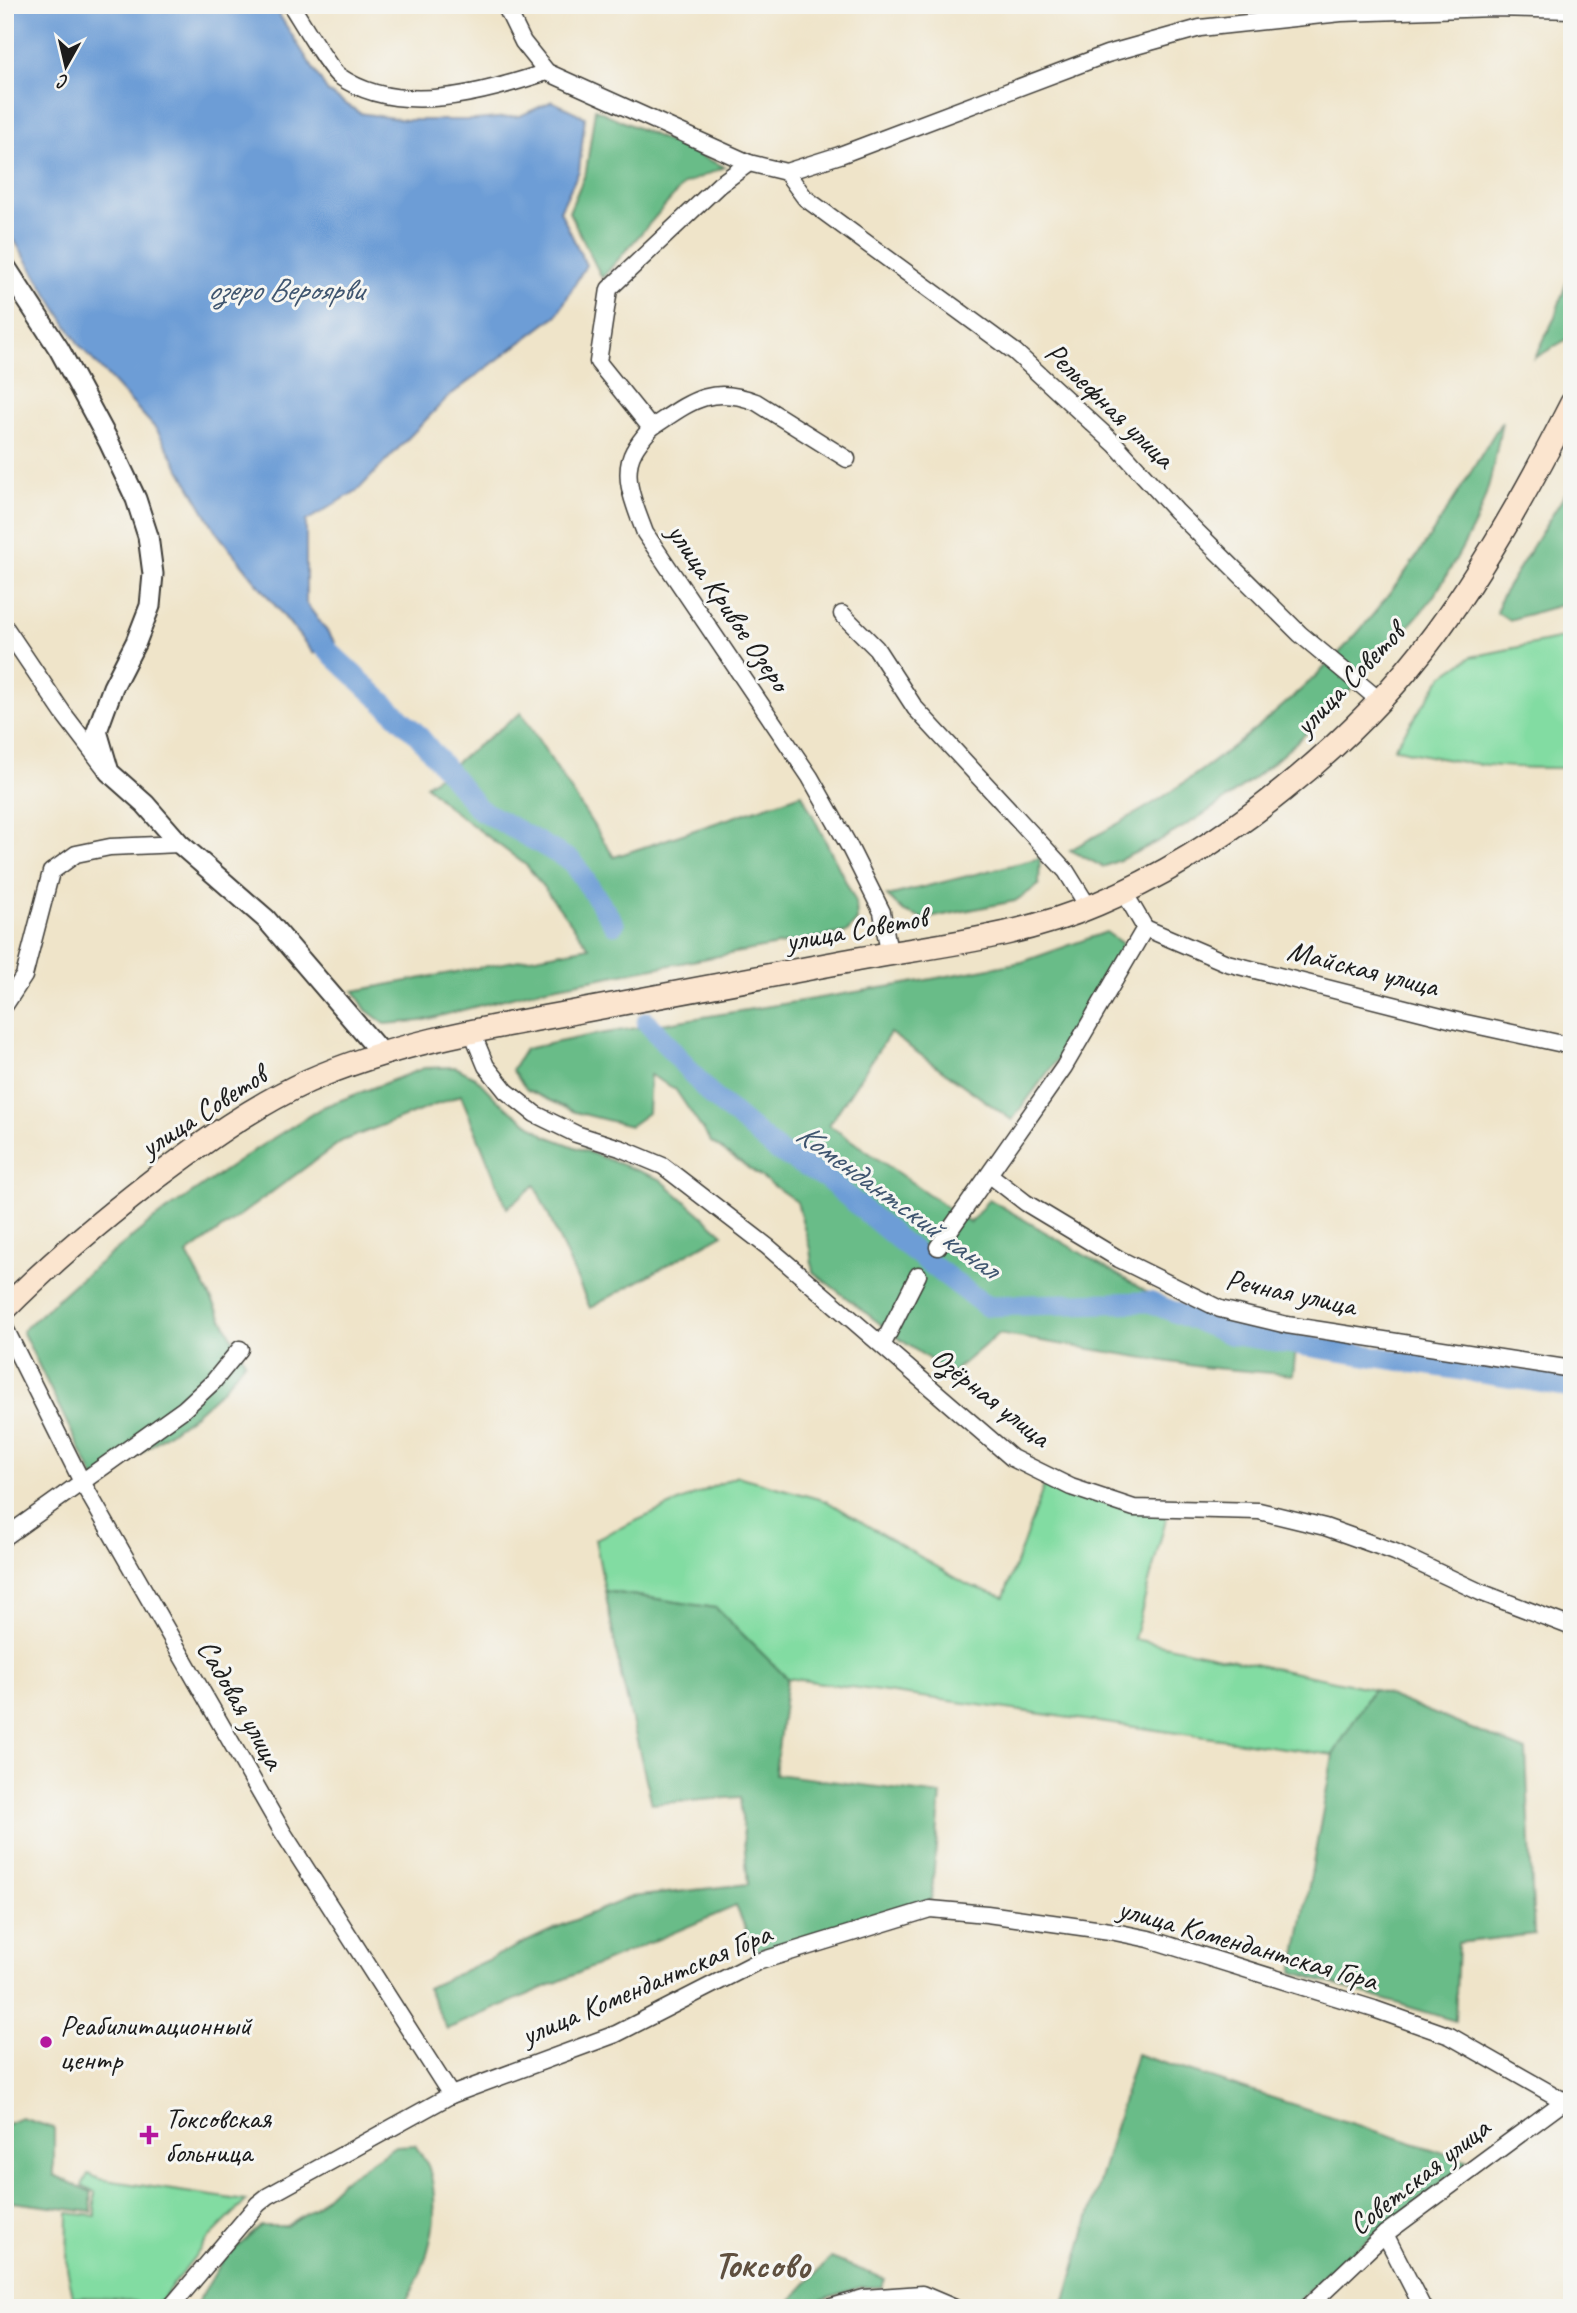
<svg xmlns="http://www.w3.org/2000/svg" width="1577" height="2313" font-family="Caveat,sans-serif">
	<style>
		.green { fill: #82dca2; stroke: #4f7c5f; stroke-width: 2 }
		.forest { fill: #69bc88; stroke: #426c52; stroke-width: 2 }
		.water { fill: #6d9dd6; stroke: #445c79; stroke-width: 2 }
		.lines { fill: none; stroke-linecap: round; stroke-linejoin: round }
		.canal { stroke: #6d9dd6; stroke-width: 21 }
		.minor-casing { stroke: #3c3a36; stroke-width: 19 }
		.tertiary-casing { stroke: #3c3a36; stroke-width: 23 }
		.secondary-casing { stroke: #3c3a36; stroke-width: 26 }
		.minor { stroke: #fff; stroke-width: 16 }
		.tertiary { stroke: #fff; stroke-width: 19 }
		.secondary { stroke: #fbe5cf; stroke-width: 23 }
		.poi-dot { fill: #b5179e; stroke: #f6f6f2; stroke-width: 2.5 }
		.labels { text-anchor: middle; stroke-width: 6; stroke-linejoin: round; paint-order: stroke }
		.street-label { font-size: 30px; fill: #1c1c1c; stroke: #f6f6f2 }
		.poi-label { font-size: 30px; fill: #1c1c1c; stroke: #f6f6f2; text-anchor: start }
		.water-label { font-size: 32px; font-style: italic; fill: #405670; stroke: #f6f6f2 }
		.district-label { font-size: 37px; font-weight: bold; fill: #5f5040; stroke: #f6f6f2 }
	</style>
	<rect width="100%" height="100%" fill="#f6f6f2"/>
	<filter id="ink" filterUnits="userSpaceOnUse"><feTurbulence type="fractalNoise" baseFrequency=".0143" numOctaves="2"/><feDisplacementMap in="SourceGraphic" scale="14" xChannelSelector="R" yChannelSelector="G"/><feConvolveMatrix kernelMatrix="1 2 1 2 8 2 1 2 1" color-interpolation-filters="sRGB"/></filter>
	<filter id="wash" filterUnits="userSpaceOnUse"><feTurbulence type="fractalNoise" baseFrequency=".00686" numOctaves="4" result="noise"/><feDisplacementMap in="SourceGraphic" scale="28" xChannelSelector="R" yChannelSelector="G"/><feGaussianBlur stdDeviation="1.57" result="paint"/><feColorMatrix in="noise" values="0 0 0 0 0 0 0 0 0 0 0 0 0 0 0 0 0 1.4 0 .05"/><feComposite in="paint" operator="in"/></filter>
	<g filter="url(#wash)">
		<rect width="100%" height="100%" fill="#efe4c9"/>
		<!-- green -->
		<g class="green">
			<path d="M1572,636V768C1509,769 1455,764 1394,748L1443,676L1471,657Z"/>
			<polygon points="737,1476 826,1501 968,1585 1004,1597 1046,1480 1167,1515 1134,1639 1373,1689 1333,1755 787,1678 716,1608 605,1591 595,1539"/>
			<polygon points="88,2174 99,2179 246,2201 210,2237 156,2306 117,2298 73,2297 67,2268 68,2213 95,2216 95,2192 82,2185"/>
		</g>
		<!-- forest -->
		<g class="forest">
			<polygon points="595,109 725,167 684,184 602,278 569,212 586,172"/>
			<polygon points="1572,266 1572,336 1535,358 1554,319"/>
			<path d="M1502,421C1495,459 1489,498 1470,533C1458,555 1445,581 1430,601C1417,618 1402,633 1388,649C1308,739 1216,822 1103,867L1070,850C1102,832 1136,815 1166,795C1228,753 1286,707 1338,654C1404,586 1453,501 1502,421Z"/>
			<polygon points="1572,483 1572,602 1509,620 1497,613 1500,599"/>
			<polygon points="521,713 614,857 802,794 856,902 857,921 847,932 542,989 421,1021 385,1024 366,1010 354,991 589,947 527,866 447,806 426,785"/>
			<polygon points="1040,858 1039,885 1015,901 924,919 904,912 887,896"/>
			<polygon points="1106,932 1123,944 1056,1061 1012,1120 890,1033 829,1125 970,1223 989,1199 1227,1339 1296,1348 1293,1375 1201,1367 998,1334 951,1374 901,1340 813,1272 810,1249 797,1202 711,1142 675,1089 650,1075 648,1113 630,1126 575,1112 527,1090 512,1070 525,1049 587,1036 905,984 1022,962"/>
			<polygon points="455,1067 475,1077 497,1100 546,1136 660,1179 723,1234 590,1308 535,1185 507,1208 461,1095 342,1141 187,1254 245,1361 223,1389 194,1415 97,1484 22,1331 75,1283 153,1220 259,1147 323,1107 424,1068"/>
			<polygon points="605,1591 716,1608 787,1678 775,1774 941,1795 931,1900 755,1951 736,1906 447,2029 427,1988 558,1927 631,1897 748,1884 740,1797 652,1804 621,1675"/>
			<polygon points="1373,1689 1526,1751 1534,1934 1458,1943 1455,2021 1293,1972 1333,1755"/>
			<polygon points="1136,2054 1469,2161 1325,2274 1292,2308 1063,2308"/>
			<polygon points="21,2118 54,2128 54,2175 91,2192 92,2212 12,2202 5,2197 5,2125"/>
			<path d="M415,2145C419,2152 426,2160 429,2168C443,2215 428,2268 402,2308H194L223,2260L261,2226H286L314,2208L341,2182L395,2146Z"/>
			<polygon points="831,2258 885,2279 882,2287 860,2287 799,2307 792,2299"/>
		</g>
		<!-- water -->
		<polygon class="water" points="5,5 273,5 328,92 360,113 406,120 475,120 520,116 552,101 585,117 579,171 560,211 586,265 557,315 448,397 358,490 306,521 306,603 335,642 314,654 217,533 157,430 79,345 5,225"/>
		<g class="lines">
			<!-- canal -->
			<g class="canal">
				<polyline points="325,648 417,734 479,809 573,862 614,924"/>
				<polyline points="647,1022 710,1094 779,1152 826,1178 898,1239 986,1306 1149,1302 1230,1334 1572,1387"/>
			</g>
		</g>
	</g>
	<g filter="url(#ink)">
		<g class="lines">
			<!-- minor casing -->
			<g class="minor-casing">
				<g id="minor">
					<path d="M291,5C300,19 329,69 339,76C399,118 485,92 547,72"/>
					<polyline points="505,5 523,42 547,72 749,163"/>
					<polyline points="786,172 805,198 1015,352 1116,445 1176,511 1300,634 1379,700"/>
					<path d="M651,428C689,403 709,384 756,402L847,459"/>
					<polyline points="842,614 876,648 915,708 1066,871 1089,908"/>
					<polyline points="5,627 63,713 105,768"/>
					<polyline points="1145,928 1227,963 1461,1022 1572,1046"/>
					<path d="M889,953L882,912L849,846L810,777L645,533C636,508 620,476 634,451C638,443 645,435 651,428L598,362L609,289L719,185L749,163L786,172L840,155L1107,54L1200,28L1341,13L1494,8L1572,10"/>
					<polyline points="5,1005 24,976 51,872 76,854 110,847 180,844"/>
					<polyline points="472,1032 486,1066 506,1091 535,1114 576,1134 620,1148 663,1166 768,1247 1012,1458 1071,1487 1134,1508 1259,1511 1325,1527 1395,1552 1480,1592 1572,1627"/>
					<polyline points="990,1175 1026,1203 1119,1259 1220,1309 1287,1325 1572,1369"/>
					<polyline points="938,1247 1064,1067 1145,928 1124,892"/>
					<polyline points="5,1328 82,1482 282,1831 451,2095"/>
					<polyline points="883,1344 918,1275"/>
					<polyline points="5,1537 184,1409 213,1382 240,1349"/>
					<polyline points="1385,2234 1423,2308"/>
					<polyline points="170,2308 258,2204 268,2196 451,2095 616,2034 757,1962 930,1909 987,1914 1110,1931 1149,1939 1374,2009 1450,2036 1564,2101"/>
					<polyline points="828,2308 864,2298 922,2294 955,2308"/>
					<polyline points="1307,2308 1385,2234 1570,2097"/>
				</g>
			</g>
			<!-- tertiary casing -->
			<g class="tertiary-casing">
				<polyline id="tertiary" points="5,266 59,349 109,442 136,499 148,536 153,574 150,606 136,642 113,687 97,731 109,772 145,804 180,844 266,919 382,1054"/>
			</g>
			<!-- secondary casing -->
			<g class="secondary-casing">
				<path id="secondary" d="M5,1309C52,1261 103,1219 156,1178C205,1141 252,1107 308,1081C391,1044 486,1028 575,1012C663,995 750,979 837,963C924,946 1015,940 1097,904C1223,851 1355,743 1436,633C1488,562 1532,482 1572,403"/>
			</g>
			<!-- minor -->
			<use href="#minor" class="minor"/>
			<!-- tertiary -->
			<use href="#tertiary" class="tertiary"/>
			<!-- secondary -->
			<use href="#secondary" class="secondary"/>
		</g>
	</g>
	<!-- markers -->
	<g class="poi-dot">
		<circle cx="46" cy="2042" r="7"/>
		<path d="M145.5 2124.5h7v7h7v7h-7v7h-7v-7h-7v-7h7z"/>
	</g>
	<g class="labels">
		<!-- street labels -->
		<g class="street-label">
			<text transform="translate(1110 405) rotate(44)" y="10">Рельефная улица</text>
			<text transform="translate(729 607) rotate(56)" y="10">улица Кривое Озеро</text>
			<text transform="translate(1349 679) rotate(-46)" y="10">улица Советов</text>
			<text transform="translate(856 929) rotate(-10)" y="10">улица Советов</text>
			<text transform="translate(1363 968) rotate(14)" y="10">Майская улица</text>
			<text transform="translate(203 1111) rotate(-33)" y="10">улица Советов</text>
			<text transform="translate(1291 1292) rotate(12)" y="10">Речная улица</text>
			<text transform="translate(991 1397) rotate(38)" y="10">Озёрная улица</text>
			<text transform="translate(241 1704) rotate(60)" y="10">Садовая улица</text>
			<text transform="translate(1248 1944) rotate(16)" y="10">улица Комендантская Гора</text>
			<text transform="translate(646 1984) rotate(-23)" y="10">улица Комендантская Гора</text>
			<text transform="translate(1419 2176) rotate(-38)" y="10">Советская улица</text>
		</g>
		<!-- poi labels -->
		<g class="poi-label">
			<text x="60" y="2035">Реабилитационный<tspan x="60" dy="34">центр</tspan></text>
			<text x="165" y="2128">Токсовская<tspan x="165" dy="34">больница</tspan></text>
		</g>
		<!-- water labels -->
		<g class="water-label">
			<text x="285" y="300">озеро Вероярви</text>
			<text transform="translate(898 1200) rotate(36)" y="11">Комендантский канал</text>
		</g>
		<!-- district labels -->
		<g class="district-label">
			<text x="762" y="2277">Токсово</text>
		</g>
	</g>
	<!-- margin -->
	<rect width="1577" height="2313" fill="none" stroke="#f6f6f2" stroke-width="28"/>
	<!-- north arrow -->
	<g transform="translate(66 66) rotate(188)" stroke="#f6f6f2" stroke-width="5" paint-order="stroke">
	<path d="M0-5L12 26L0 18L-12 26Z" fill="#1c1c1c"/>
	<text y="-10" font-size="19" font-weight="bold" text-anchor="middle" fill="#1c1c1c">С</text>
	</g>
</svg>
